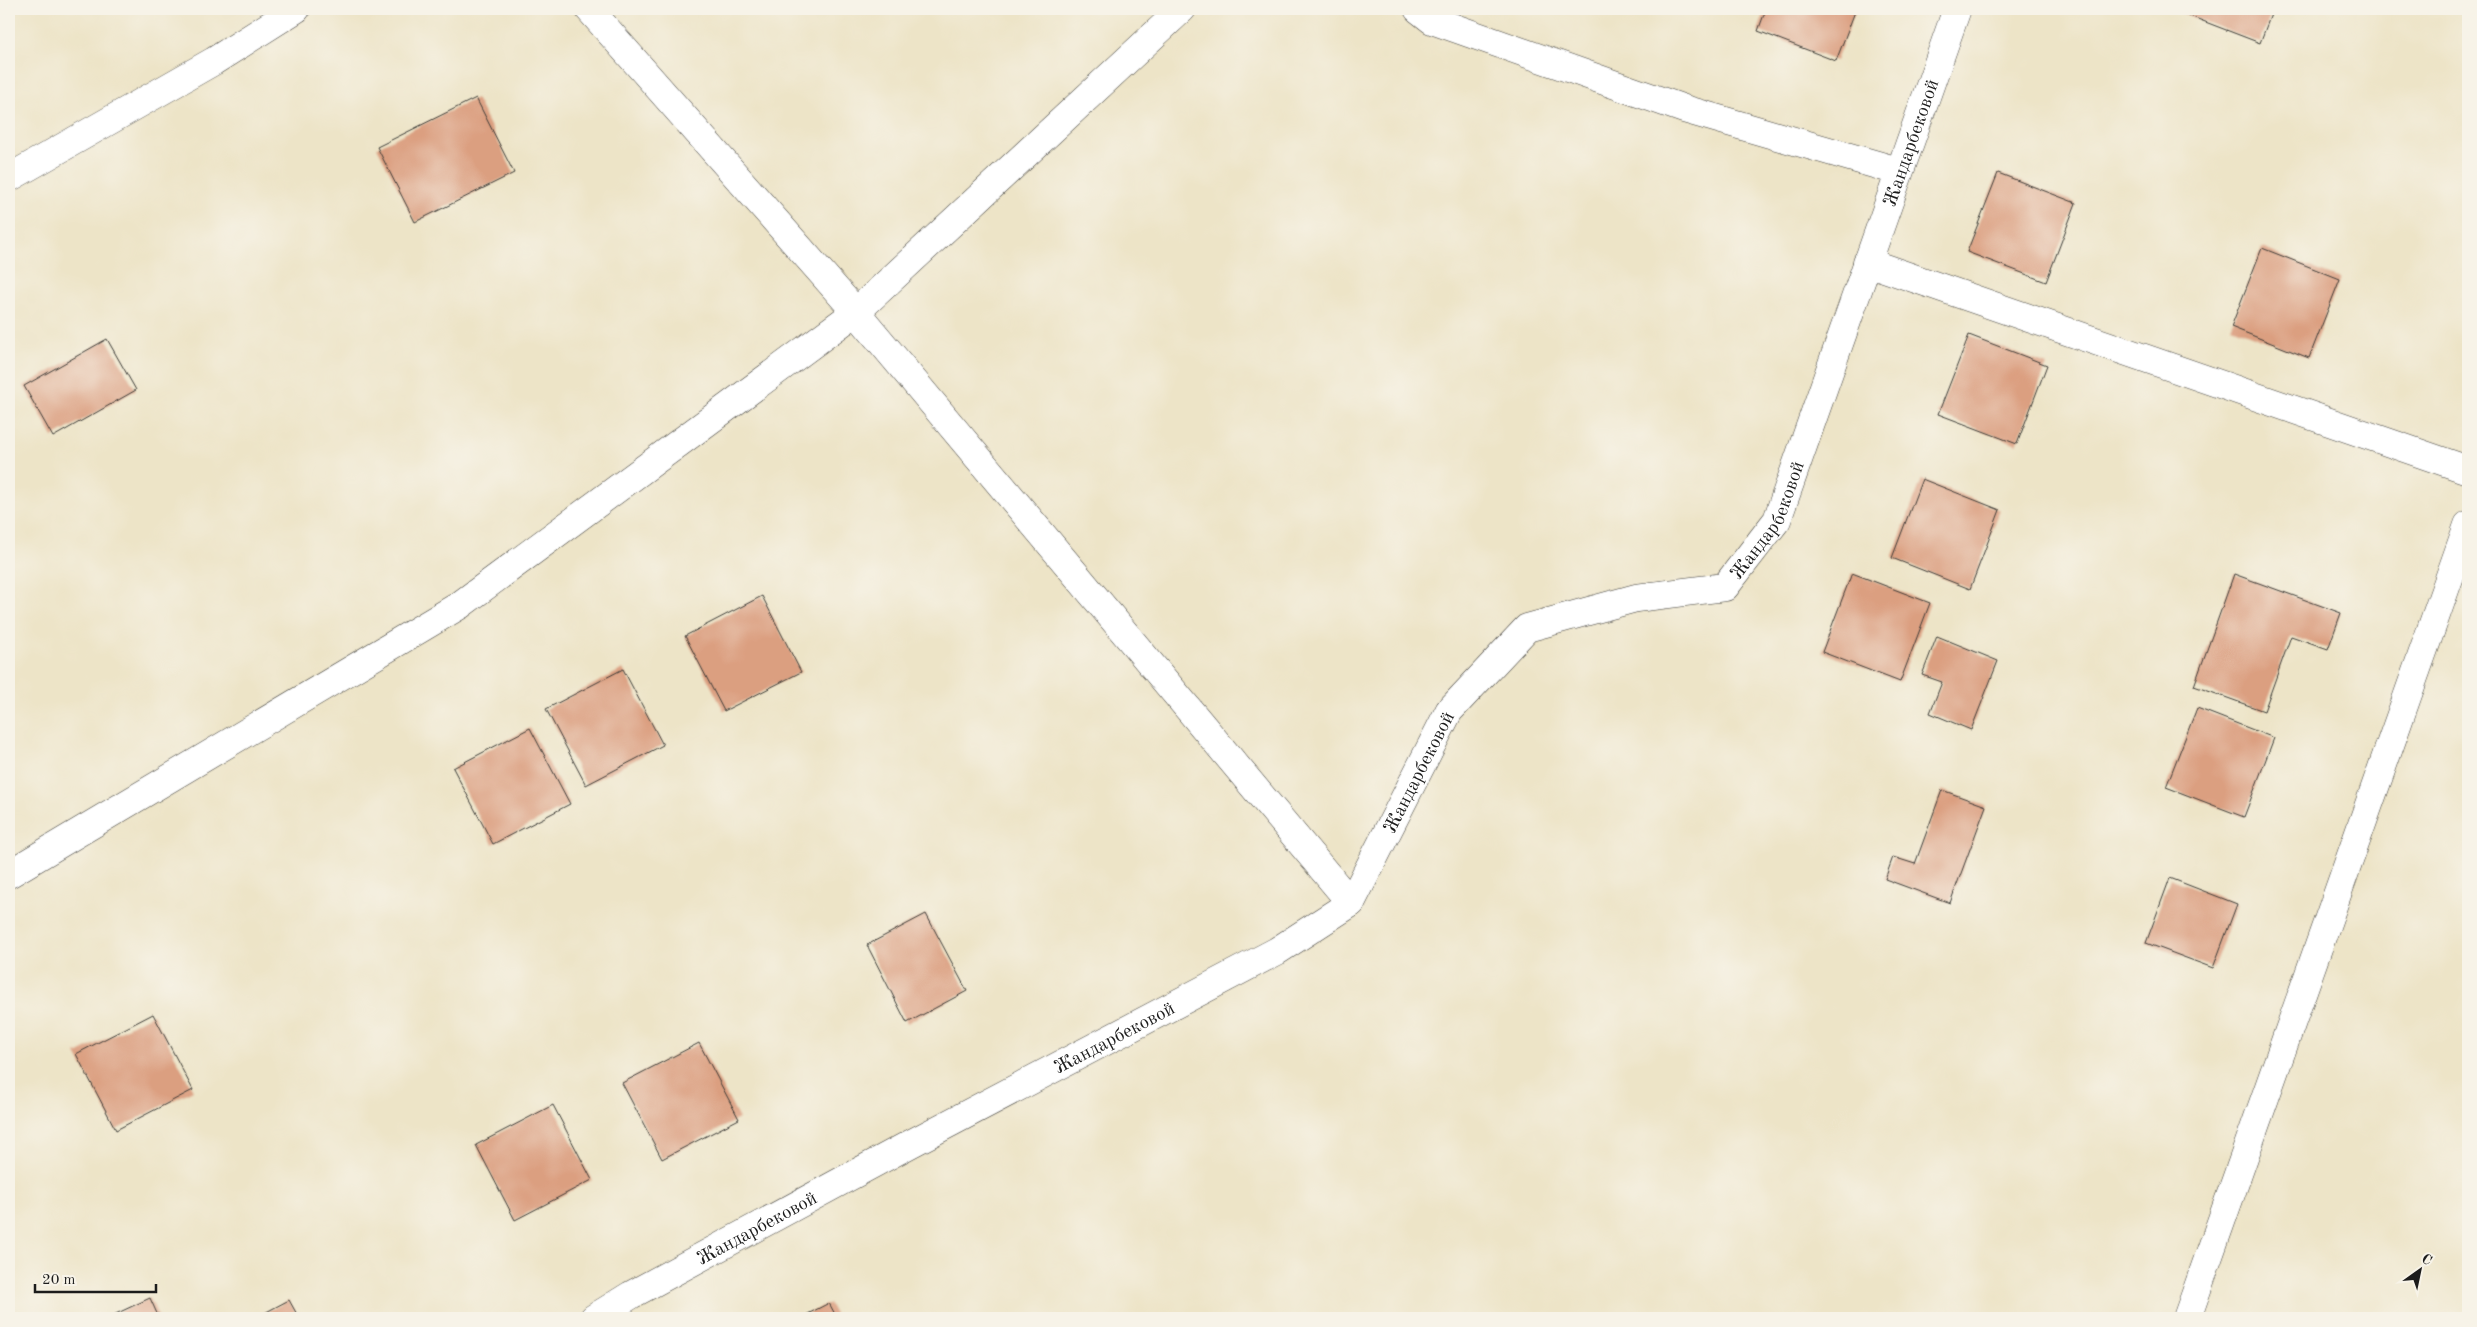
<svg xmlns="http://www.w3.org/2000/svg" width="2477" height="1327" font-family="'Old Standard TT',serif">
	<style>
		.building { fill: #db9f80 }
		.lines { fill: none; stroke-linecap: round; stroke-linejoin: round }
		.minor-casing { stroke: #3b3a36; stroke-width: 29 }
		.minor { stroke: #fff; stroke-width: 28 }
		.labels { text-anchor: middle; stroke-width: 5; stroke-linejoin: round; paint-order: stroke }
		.street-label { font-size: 19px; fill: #1c1c1c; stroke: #f7f3e8 }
	</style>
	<rect width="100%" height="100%" fill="#f7f3e8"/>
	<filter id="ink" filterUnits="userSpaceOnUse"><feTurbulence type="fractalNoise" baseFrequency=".02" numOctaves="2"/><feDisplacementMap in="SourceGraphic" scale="10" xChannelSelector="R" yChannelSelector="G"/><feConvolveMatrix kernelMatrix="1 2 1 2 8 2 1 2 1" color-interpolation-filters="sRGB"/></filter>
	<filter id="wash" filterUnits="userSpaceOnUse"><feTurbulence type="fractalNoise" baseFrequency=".0096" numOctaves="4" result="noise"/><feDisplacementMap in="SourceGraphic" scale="20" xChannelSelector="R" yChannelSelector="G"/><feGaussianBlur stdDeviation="1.12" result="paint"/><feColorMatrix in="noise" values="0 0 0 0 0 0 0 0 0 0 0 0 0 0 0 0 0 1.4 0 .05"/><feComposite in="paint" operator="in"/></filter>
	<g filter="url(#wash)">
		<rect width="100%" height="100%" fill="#ede4c7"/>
		<g id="blocks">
			<!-- building -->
			<g class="building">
				<polygon points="1766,9 1856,9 1836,61 1758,31"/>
				<polygon points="2183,9 2273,9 2260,43 2182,13"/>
				<polygon points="476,98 514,173 415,222 377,147"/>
				<polygon points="1998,173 2076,203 2046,282 1967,252"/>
				<polygon points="2262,248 2340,279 2309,358 2231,327"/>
				<polygon points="1969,335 2047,365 2017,444 1938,414"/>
				<polygon points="107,339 136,390 53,437 24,386"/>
				<polygon points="1922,479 2000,510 1970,589 1892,558"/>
				<polygon points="1852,573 1930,603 1900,682 1822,652"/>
				<polygon points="2234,574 2341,613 2328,649 2291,636 2264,711 2194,686"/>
				<polygon points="762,596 801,672 724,711 685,636"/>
				<polygon points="1937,636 1998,661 1971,730 1930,713 1942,682 1922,675"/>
				<polygon points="623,669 663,745 586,785 546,709"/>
				<polygon points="2197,708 2274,738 2244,817 2166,787"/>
				<polygon points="530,728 570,804 493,844 453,768"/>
				<polygon points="1942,790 1986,806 1950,903 1885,879 1893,857 1915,864"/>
				<polygon points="2170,878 2237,904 2213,968 2146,943"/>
				<polygon points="926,914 967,991 907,1023 867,945"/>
				<polygon points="153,1014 193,1090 116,1130 76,1054"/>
				<polygon points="699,1043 739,1119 662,1159 622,1083"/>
				<polygon points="553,1105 592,1180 515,1220 476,1145"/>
				<polygon points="150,1298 159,1318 107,1318"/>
				<polygon points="289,1300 299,1318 255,1318"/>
				<polygon points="829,1303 837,1318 800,1318"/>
			</g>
		</g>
	</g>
	<g filter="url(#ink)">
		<use href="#blocks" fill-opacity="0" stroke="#3b3a36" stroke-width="1"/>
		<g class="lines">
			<!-- minor casing -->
			<g class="minor-casing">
				<g id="minor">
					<polyline points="589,9 856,312 1351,903"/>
					<polyline points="1418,9 1432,20 1684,109 1898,171"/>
					<polyline points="9,178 214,61 296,9"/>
					<polyline points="1867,262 2468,470"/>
					<polyline points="9,874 460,605 856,312 1182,9"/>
					<path id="s1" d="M594,1318L631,1295L910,1144L1277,951L1351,903L1449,711L1527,628L1636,598L1725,587L1777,520L1957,9"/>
					<polyline points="2187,1318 2468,525"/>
				</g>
			</g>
			<!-- minor -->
			<use href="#minor" class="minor"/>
		</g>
	</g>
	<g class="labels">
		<!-- street labels -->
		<g class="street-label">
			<text dy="7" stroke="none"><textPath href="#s1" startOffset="1881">Жандарбековой</textPath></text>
			<text dy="7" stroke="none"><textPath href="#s1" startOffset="1476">Жандарбековой</textPath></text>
			<text dy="7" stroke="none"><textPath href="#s1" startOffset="1011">Жандарбековой</textPath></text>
			<text dy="7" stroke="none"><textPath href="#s1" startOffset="591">Жандарбековой</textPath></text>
			<text dy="7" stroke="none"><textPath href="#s1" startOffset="186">Жандарбековой</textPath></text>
		</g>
	</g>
	<!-- margin -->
	<rect width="2477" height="1327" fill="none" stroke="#f7f3e8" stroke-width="30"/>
	<!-- north arrow -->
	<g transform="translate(2420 1270) rotate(33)" stroke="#f7f3e8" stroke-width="4" paint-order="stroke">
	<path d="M0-4L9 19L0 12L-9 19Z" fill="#1c1c1c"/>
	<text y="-8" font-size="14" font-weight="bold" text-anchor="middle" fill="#1c1c1c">С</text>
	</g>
	<!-- scale -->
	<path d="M35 1284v8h121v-8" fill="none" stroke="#1c1c1c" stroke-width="2.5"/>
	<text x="42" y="1284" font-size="15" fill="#1c1c1c" stroke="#f7f3e8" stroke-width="4" paint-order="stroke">20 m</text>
</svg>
